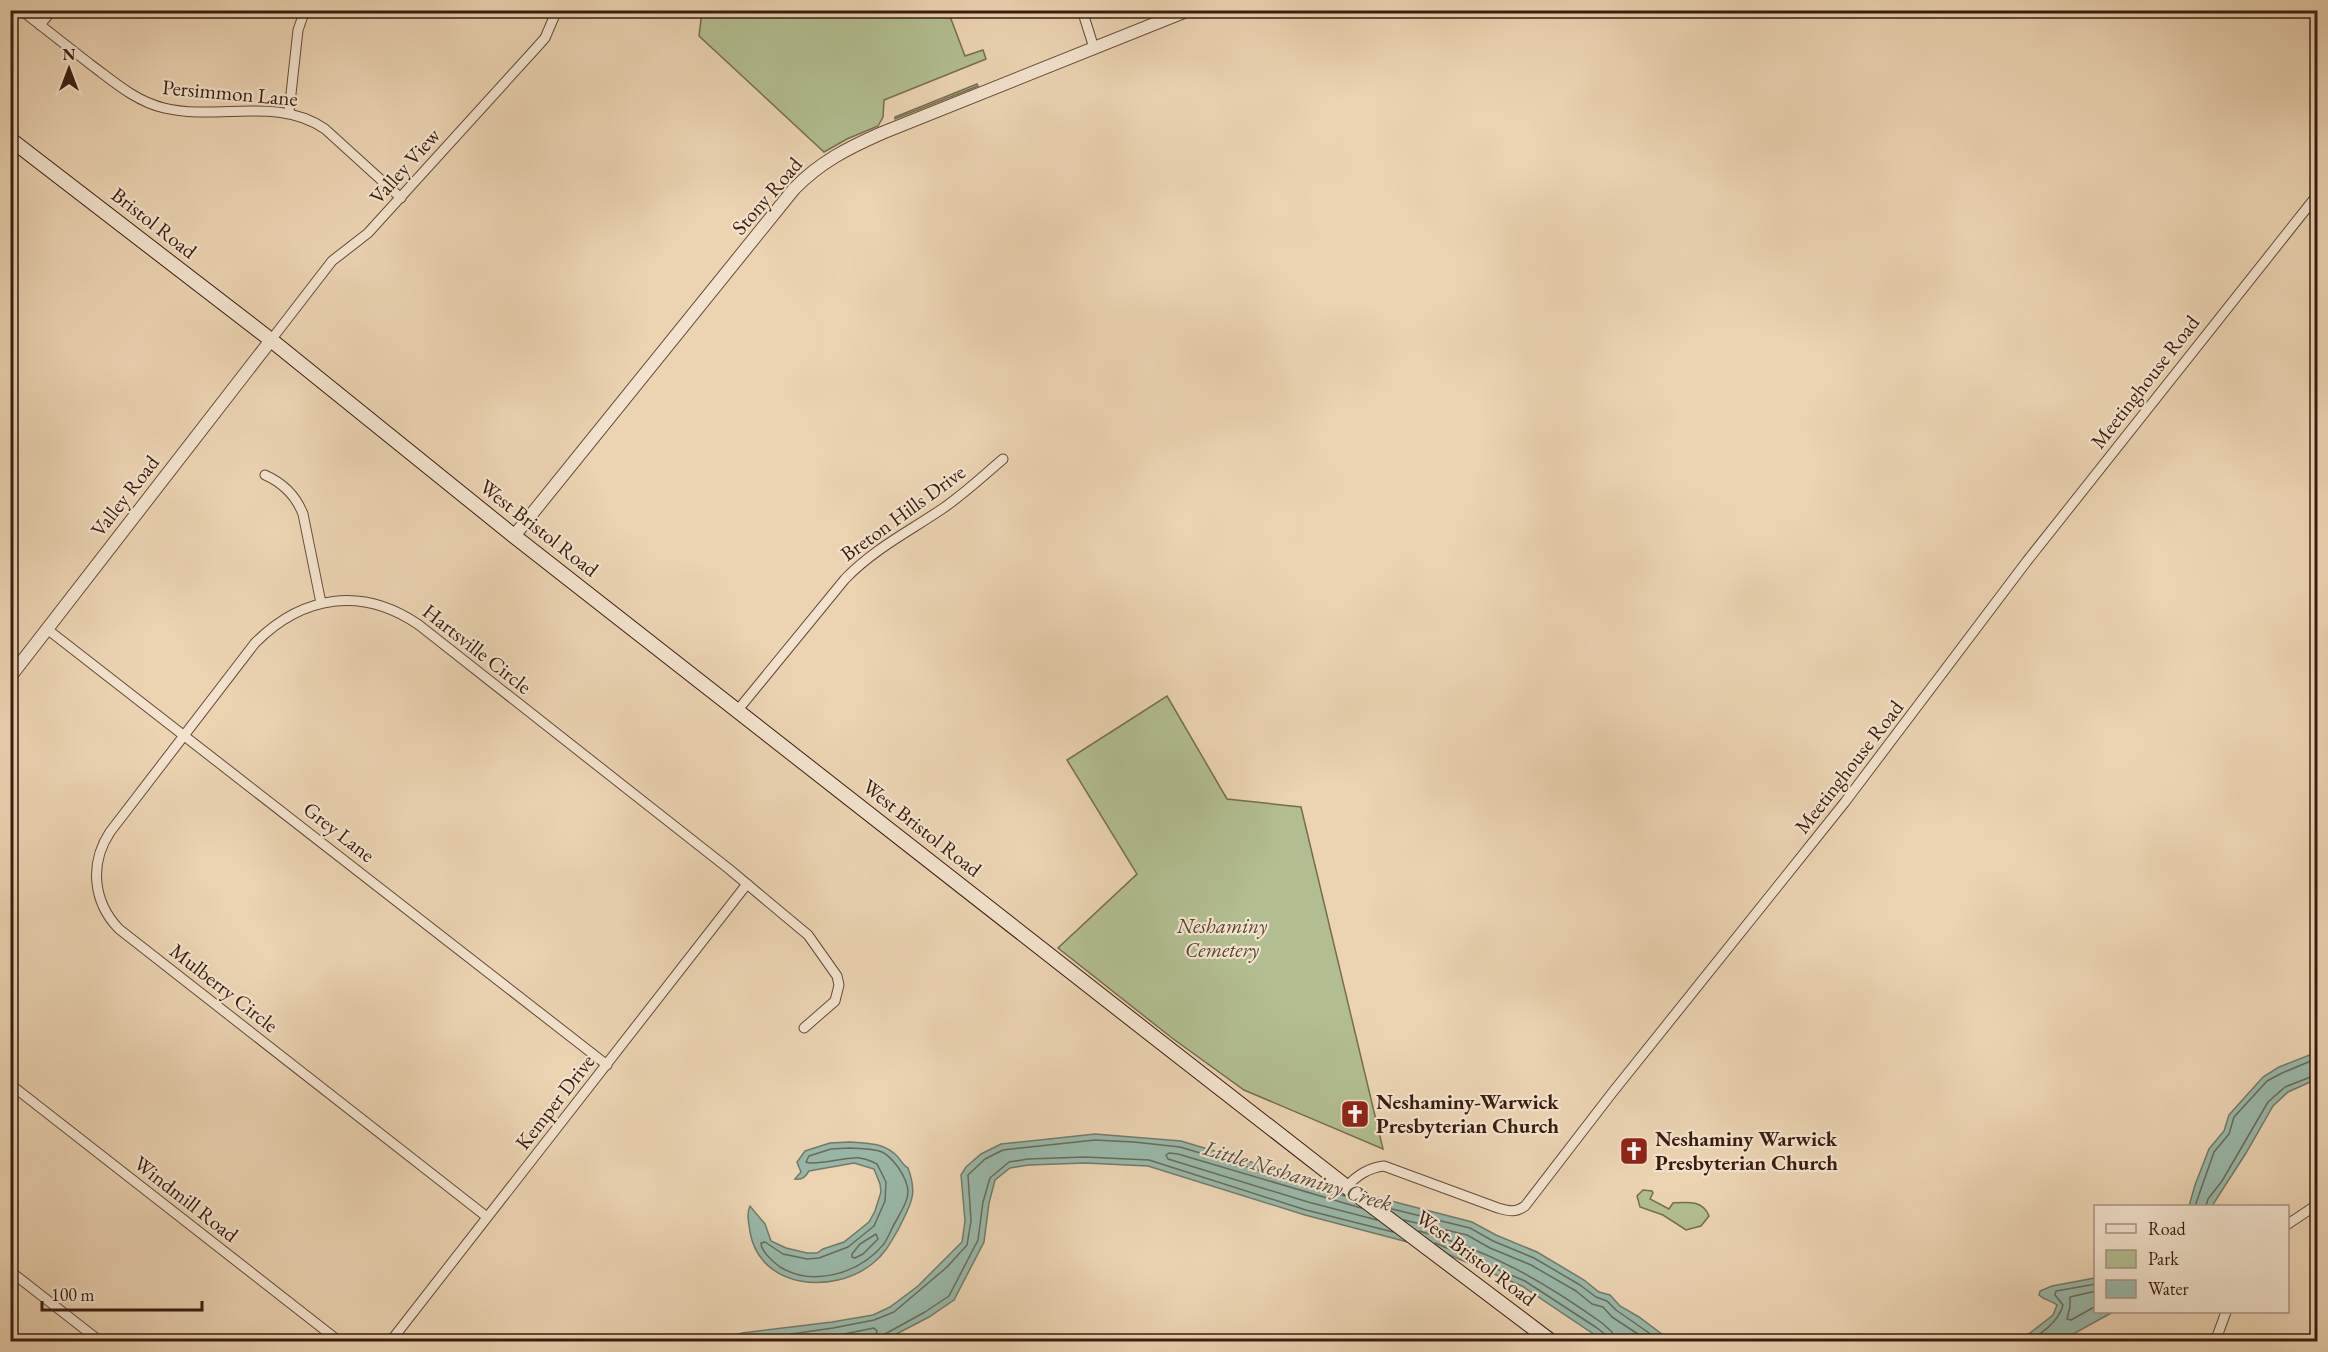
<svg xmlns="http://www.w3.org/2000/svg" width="2328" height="1352" font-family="'EB Garamond',serif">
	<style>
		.green { fill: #b2be91; stroke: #766d50; stroke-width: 1.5 }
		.water { fill: #99b8a9; stroke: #737a6b; stroke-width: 1.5 }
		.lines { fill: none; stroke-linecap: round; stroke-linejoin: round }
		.shore { stroke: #696a5c; stroke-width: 1.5 }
		.minor-casing { stroke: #664a38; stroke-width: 11 }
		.tertiary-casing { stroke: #664a38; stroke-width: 14 }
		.secondary-casing { stroke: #391c0f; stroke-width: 16 }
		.minor { stroke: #f3e3ce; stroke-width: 9 }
		.tertiary { stroke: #f3e3ce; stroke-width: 12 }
		.secondary { stroke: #f3e3ce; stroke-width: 14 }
		.labels { text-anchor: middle; stroke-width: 4.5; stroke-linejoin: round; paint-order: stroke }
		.street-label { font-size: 21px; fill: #391c0f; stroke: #f3e3ce }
		.park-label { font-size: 21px; font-style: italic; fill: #574430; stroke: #f3e3ce }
		.poi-label { font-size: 21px; font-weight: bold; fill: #391c0f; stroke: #f3e3ce; text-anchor: start }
		.water-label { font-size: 22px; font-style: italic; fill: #564b3d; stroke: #f3e3ce }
	</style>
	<rect width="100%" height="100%" fill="#ecd4b3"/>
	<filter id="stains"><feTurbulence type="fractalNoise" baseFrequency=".00333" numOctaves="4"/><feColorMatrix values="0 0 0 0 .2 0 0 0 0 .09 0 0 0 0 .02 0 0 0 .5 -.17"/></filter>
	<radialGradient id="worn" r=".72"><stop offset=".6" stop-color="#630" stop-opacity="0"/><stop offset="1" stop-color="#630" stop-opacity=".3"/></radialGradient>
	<!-- green -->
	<g class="green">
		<polygon points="702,11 948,11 965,56 983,50 986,59 884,100 883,117 878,126 847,139 824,152 699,36"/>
		<polygon points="977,84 978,86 895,119 895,117"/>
		<polygon points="1167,696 1227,799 1301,807 1383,1149 1244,1090 1172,1038 1058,948 1137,874 1067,760"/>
		<path d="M1643,1190L1652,1191L1653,1193L1650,1199L1669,1209L1673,1203C1687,1202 1703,1200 1709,1216L1701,1226L1686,1230L1663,1215L1640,1207L1637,1196Z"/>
	</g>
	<!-- water -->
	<g class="water">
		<polygon points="2317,1052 2317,1079 2288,1092 2273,1106 2246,1153 2212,1206 2189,1206 2195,1185 2209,1149 2224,1131 2229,1115 2263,1077 2279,1067"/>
		<polygon points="1095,1134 1181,1141 1314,1181 1472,1222 1496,1235 1537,1252 1584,1280 1599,1292 1610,1295 1620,1306 1639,1317 1671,1341 1604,1341 1522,1286 1438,1250 1305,1215 1148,1166 1085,1163 1029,1165 1010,1168 995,1180 989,1203 984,1242 954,1300 929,1317 883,1341 713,1342 742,1333 832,1322 873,1315 890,1307 918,1286 962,1242 965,1221 961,1175 966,1167 981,1154 1001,1144"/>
		<path d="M850,1142C867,1143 882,1143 895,1154C901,1159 902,1165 908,1168C918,1195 911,1203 899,1228C891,1242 885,1254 872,1264C833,1295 760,1289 750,1232C749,1223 746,1214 750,1206L765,1224L771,1241L786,1248L807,1253H817L823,1249L844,1242L869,1222L875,1211L881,1192L880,1184L874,1169L854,1163L809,1171C805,1177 803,1180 795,1179L801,1172L797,1162L805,1151L830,1143Z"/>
		<path d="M2095,1278L2096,1312H2113L2073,1334L2069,1341H2015L2030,1333L2053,1315L2057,1305C2051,1300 2045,1301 2039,1295L2040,1291L2052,1286Z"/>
	</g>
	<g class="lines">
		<!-- shore -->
		<g class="shore">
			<path d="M850,1148C860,1149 873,1148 882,1152C889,1155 894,1162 898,1167C914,1191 909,1197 896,1221C891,1229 888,1239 883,1245C858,1274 813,1287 780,1267C773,1262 761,1251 761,1243L765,1242L783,1254L807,1259L819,1258L848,1247L874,1226L885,1201L886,1182L877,1164C871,1161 861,1157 854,1158C843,1158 813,1166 806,1162L809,1156L831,1149Z"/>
			<polyline points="2195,1206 2214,1152 2229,1134 2234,1117 2267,1081 2282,1073 2318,1058"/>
			<polyline points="2206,1206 2208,1199 2222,1181 2268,1102 2285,1087 2318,1074"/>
			<polyline points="1361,1208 1178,1154 1169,1153 1166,1155 1168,1159 1308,1202 1377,1220"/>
			<polyline points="1388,1208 1470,1228 1493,1241 1534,1258 1580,1285 1596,1297 1607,1301 1616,1310 1662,1342"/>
			<polyline points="1404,1220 1467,1235 1490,1248 1531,1265 1576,1291 1592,1304 1603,1307 1612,1317 1650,1342"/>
			<path d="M1419,1231C1489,1250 1543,1281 1602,1323L1612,1332L1615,1342"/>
			<polygon points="876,1234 878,1239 863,1254 855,1258 852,1257 852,1254 860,1244"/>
			<polyline points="1435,1243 1525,1281 1597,1328 1606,1335 1607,1342"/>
			<polyline points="2096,1291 2070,1297 2070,1307 2067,1319 2071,1320 2096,1306"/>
			<polyline points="735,1342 833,1328 874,1320 894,1312 947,1267 967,1245 971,1221 968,1175 985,1159 1003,1150 1095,1140 1134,1142 1180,1147 1345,1196"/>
			<polyline points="781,1342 834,1336 874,1328 877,1331 874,1342"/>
			<polyline points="882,1342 885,1334 925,1312 949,1296 978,1240 983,1202 990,1178 1009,1162 1028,1159 1085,1157 1149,1160 1306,1210 1393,1232"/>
			<path d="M2026,1342C2041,1335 2059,1321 2063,1305L2055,1295L2056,1291L2096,1284"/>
		</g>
		<!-- minor casing -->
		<g class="minor-casing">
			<g id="minor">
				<path d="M21,10C44,28 67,46 90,64C113,81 135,101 164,108C218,121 277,96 325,129L401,198"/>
				<polyline points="1082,10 1094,48"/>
				<polyline points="40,25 52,10"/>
				<polyline points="289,112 298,30 305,10"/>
				<polyline points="271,340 332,261 368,233 537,47 545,38 557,10"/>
				<path d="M265,475C283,483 296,496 303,514L321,603"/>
				<polyline points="47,629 607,1065"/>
				<path d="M737,711L845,579C874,549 908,532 942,509C964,494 983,476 1003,459"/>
				<polyline points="10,1084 340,1342"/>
				<path d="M1347,1186C1358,1175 1368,1168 1384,1166L1498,1208C1509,1211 1515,1213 1525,1206L1612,1093L1845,802L2027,561L2318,194"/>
				<path d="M487,1217L119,929C93,902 89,864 110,832L255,643C303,595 362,586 419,625L729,869L808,935L837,976L839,985L835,1001L804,1028"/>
				<polyline points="2288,1224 2318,1204"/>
				<polyline points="10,1271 101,1342"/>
				<polyline points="390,1342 747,884"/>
				<polyline points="2215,1342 2226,1312"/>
			</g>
		</g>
		<!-- tertiary casing -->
		<g class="tertiary-casing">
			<g id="tertiary">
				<path d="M514,536L794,189C820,162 848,148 882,133L1189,10"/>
				<polyline points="10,677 271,340"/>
			</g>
		</g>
		<!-- secondary casing -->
		<g class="secondary-casing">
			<polyline id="secondary" points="10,139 271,340 514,536 1149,1033 1348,1188 1552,1342"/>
		</g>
		<!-- minor -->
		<use href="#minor" class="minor"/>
		<!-- tertiary -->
		<use href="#tertiary" class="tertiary"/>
		<!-- secondary -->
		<use href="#secondary" class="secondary"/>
	</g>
	<!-- icons -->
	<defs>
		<g id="church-square" transform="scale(1.5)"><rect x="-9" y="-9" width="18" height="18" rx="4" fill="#8f2418" stroke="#f3e3ce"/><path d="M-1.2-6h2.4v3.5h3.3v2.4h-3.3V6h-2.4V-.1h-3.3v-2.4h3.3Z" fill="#fff"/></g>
	</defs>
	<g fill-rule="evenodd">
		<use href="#church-square" x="1355" y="1114"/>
		<use href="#church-square" x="1634" y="1151"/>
	</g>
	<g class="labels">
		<!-- street labels -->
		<g class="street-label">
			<text transform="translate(230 93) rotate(5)" y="7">Persimmon Lane</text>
			<text transform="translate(405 166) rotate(-48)" y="7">Valley View</text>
			<text transform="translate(767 196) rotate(-49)" y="7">Stony Road</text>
			<text transform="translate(154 223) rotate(38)" y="7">Bristol Road</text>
			<text transform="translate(2145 382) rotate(-52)" y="7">Meetinghouse Road</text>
			<text transform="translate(125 496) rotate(-52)" y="7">Valley Road</text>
			<text transform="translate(903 513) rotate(-36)" y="7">Breton Hills Drive</text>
			<text transform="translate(539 528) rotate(38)" y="7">West Bristol Road</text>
			<text transform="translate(477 649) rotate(38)" y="7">Hartsville Circle</text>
			<text transform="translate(1849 767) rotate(-52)" y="7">Meetinghouse Road</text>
			<text transform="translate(922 828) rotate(38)" y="7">West Bristol Road</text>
			<text transform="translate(339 832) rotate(38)" y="7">Grey Lane</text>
			<text transform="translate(224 988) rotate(38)" y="7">Mulberry Circle</text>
			<text transform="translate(555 1102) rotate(-52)" y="7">Kemper Drive</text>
			<text transform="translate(186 1199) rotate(38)" y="7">Windmill Road</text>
			<text transform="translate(1476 1258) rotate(37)" y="7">West Bristol Road</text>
		</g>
		<!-- park labels -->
		<g class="park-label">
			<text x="1222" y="933">Neshaminy<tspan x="1222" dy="24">Cemetery</tspan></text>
		</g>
		<!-- poi labels -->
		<g class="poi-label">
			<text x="1376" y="1109">Neshaminy-Warwick<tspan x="1376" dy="24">Presbyterian Church</tspan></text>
			<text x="1655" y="1146">Neshaminy Warwick<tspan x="1655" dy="24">Presbyterian Church</tspan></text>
		</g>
		<!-- water labels -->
		<g class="water-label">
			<text transform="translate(1298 1175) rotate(17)" y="8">Little Neshaminy Creek</text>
		</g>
	</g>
	<!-- margin -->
	<rect width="2328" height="1352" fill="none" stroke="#ecd4b3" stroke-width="36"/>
	<rect x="12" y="12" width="2304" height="1328" fill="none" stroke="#391c0f" stroke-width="3"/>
	<rect x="18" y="18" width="2292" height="1316" fill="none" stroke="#391c0f" stroke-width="1.5"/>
	<!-- legend -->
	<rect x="2094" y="1205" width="195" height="108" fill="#f3e3ce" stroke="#a99382" stroke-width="1.5"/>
	<rect x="2106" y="1224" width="30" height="9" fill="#f3e3ce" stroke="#a99382" stroke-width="1.5"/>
	<text x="2148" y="1235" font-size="18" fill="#391c0f">Road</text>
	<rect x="2106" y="1250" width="30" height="18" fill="#b2be91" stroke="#a99382" stroke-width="1.5"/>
	<text x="2148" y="1265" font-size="18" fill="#391c0f">Park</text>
	<rect x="2106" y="1280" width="30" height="18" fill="#99b8a9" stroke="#a99382" stroke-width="1.5"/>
	<text x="2148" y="1295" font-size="18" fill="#391c0f">Water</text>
	<!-- north arrow -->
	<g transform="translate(69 69)" stroke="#f3e3ce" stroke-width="4.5" paint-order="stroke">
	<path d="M0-4.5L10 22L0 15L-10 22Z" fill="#391c0f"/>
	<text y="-9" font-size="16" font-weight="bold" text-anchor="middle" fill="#391c0f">N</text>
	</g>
	<!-- scale -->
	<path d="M42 1301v9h160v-9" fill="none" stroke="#391c0f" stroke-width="3"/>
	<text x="51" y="1301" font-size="18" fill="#391c0f" stroke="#f3e3ce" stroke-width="4.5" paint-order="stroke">100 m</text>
	<rect width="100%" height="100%" filter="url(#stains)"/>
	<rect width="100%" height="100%" fill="url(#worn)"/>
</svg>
